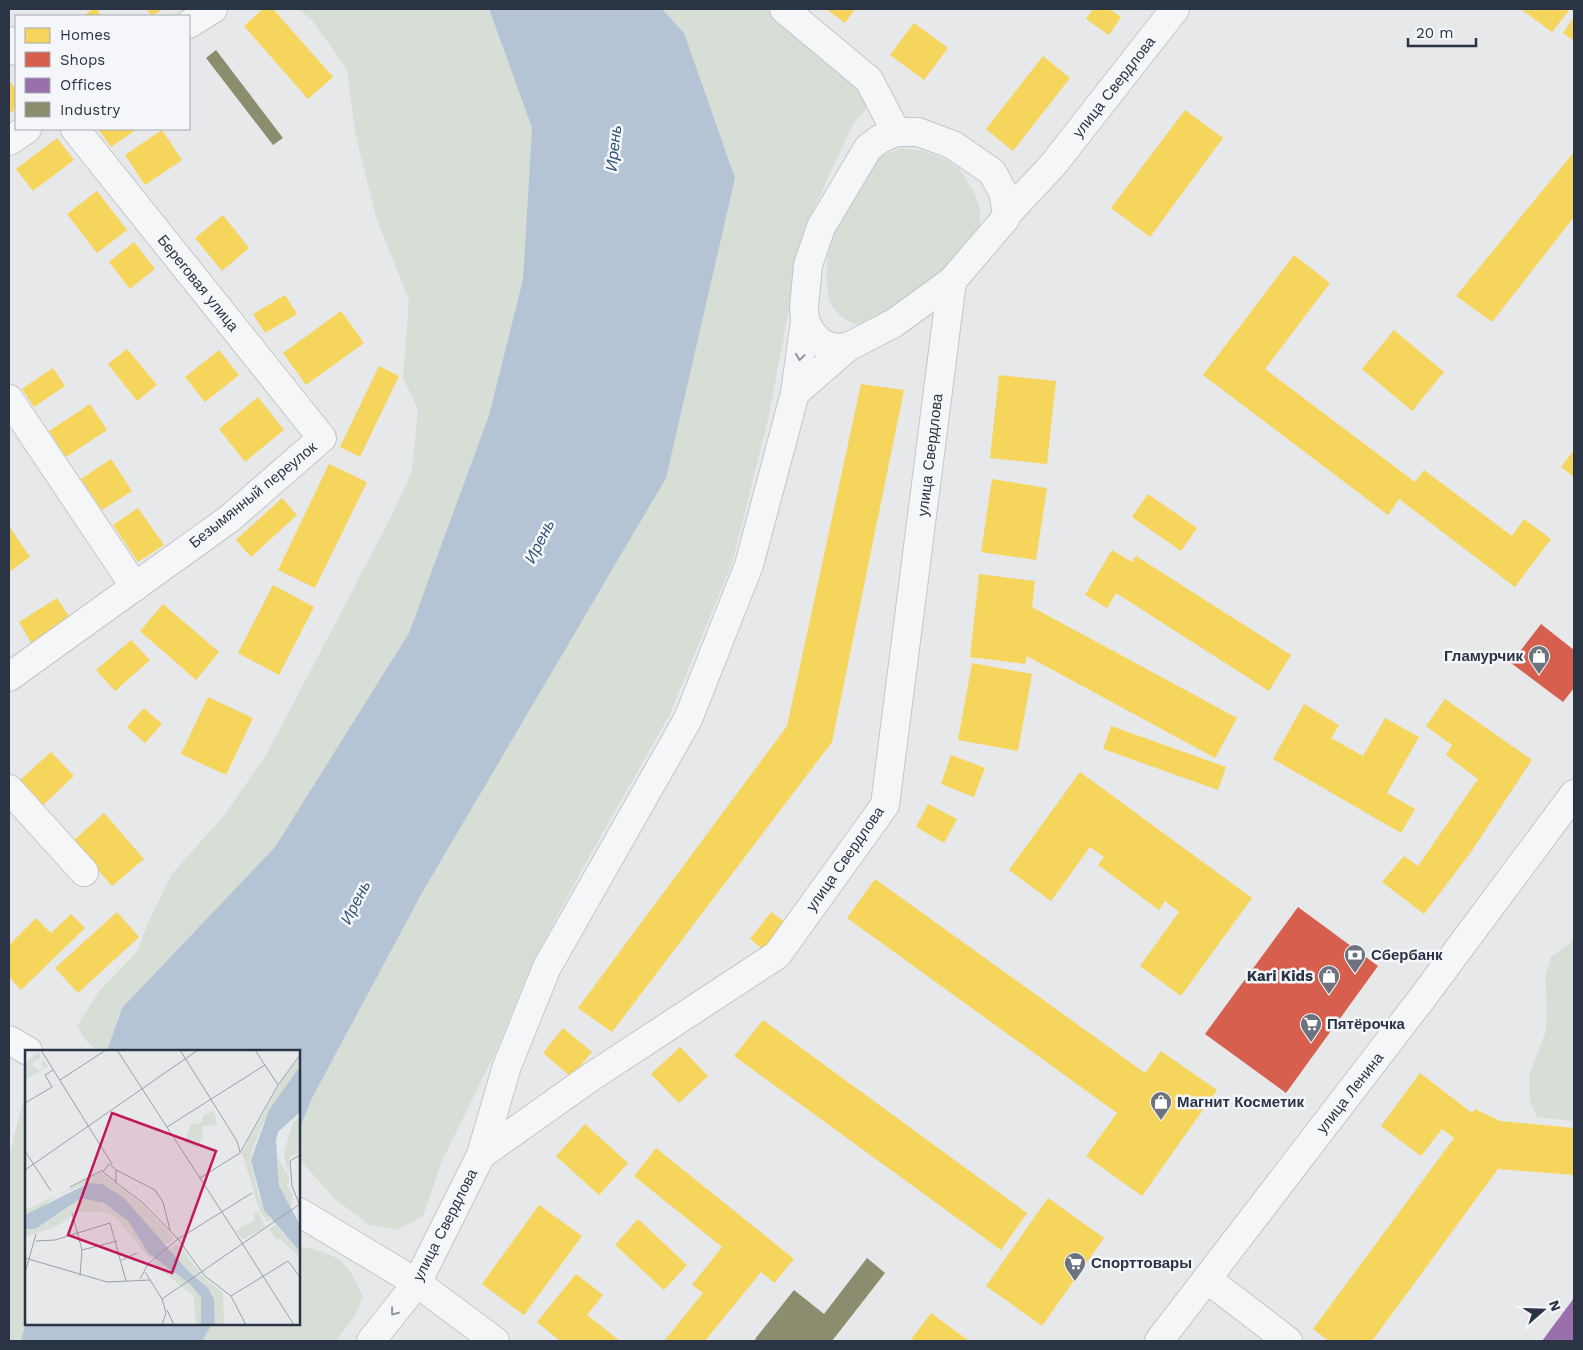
<svg xmlns="http://www.w3.org/2000/svg" width="1583" height="1350" font-family="'Work Sans',sans-serif">
	<style>
		.green { fill: #d6ded6 }
		.water { fill: #b4c4d5 }
		.homes { fill: #f6d55c }
		.shops { fill: #d6604d }
		.offices { fill: #9970ab }
		.industry { fill: #8c8c6e }
		.lines { fill: none; stroke-linecap: round; stroke-linejoin: round }
		.minor-casing { stroke: #c4c6c8; stroke-width: 30 }
		.minor { stroke: #f5f6f7; stroke-width: 28 }
		.oneway { stroke: #90959e }
		.labels { text-anchor: middle; stroke-width: 5; stroke-linejoin: round; paint-order: stroke }
		.street-label { font-size: 15px; fill: #2b3445; stroke: #f4f6f9 }
		.poi-label { font-size: 15px; font-weight: bold; fill: #2b3445; stroke: #f4f6f9; text-anchor: start }
		.water-label { font-size: 16px; font-style: italic; fill: #34527a; stroke: #f4f6f9 }
		.inset-road { fill: none; stroke: #9ba0a8; stroke-width: 1 }
		.view { fill: #c2185b; fill-opacity: 0.15; stroke: #c2185b; stroke-width: 2.5 }
		.inset-edge { fill: none; stroke: #2b3445; stroke-width: 2.5 }
	</style>
	<rect width="100%" height="100%" fill="#e6e8ea"/>
	<!-- green -->
	<g class="green">
		<path d="M298,9H489L532,128L523,279L489,415L409,633L275,847L122,1008L107,1051C91,1051 84,1038 77,1026L100,990L137,952L147,925L172,874L226,813L268,752L390,519L412,472L418,409L403,378L409,300L376,217L355,132L347,69L311,19Z"/>
		<polygon points="662,9 769,9 843,71 867,99 866,110 853,124 804,230 769,415 732,563 669,716 580,873 532,964 494,1055 442,1161 423,1216 397,1230 369,1225 335,1199 299,1159 299,1131 311,1100 422,893 552,671 684,33"/>
		<path d="M901,148L923,151L947,160L960,170L975,194L980,209V226L973,239L920,296L861,327C850,322 841,318 833,308C822,294 828,242 833,225C836,217 862,173 868,166C877,156 889,153 901,148Z"/>
		<polygon points="1574,940 1574,1121 1537,1117 1530,1102 1529,1075 1546,1031 1547,1003 1545,977 1551,957"/>
		<polygon points="26,1101 26,1321 21,1341 9,1341 9,1156 23,1102"/>
		<path d="M299,1246C312,1249 333,1253 343,1263C352,1271 357,1286 363,1297L356,1314L336,1341H202L212,1324H299Z"/>
	</g>
	<!-- water -->
	<g class="water">
		<polygon points="489,9 662,9 684,33 735,178 666,478 422,893 311,1100 299,1131 299,1051 107,1051 122,1008 275,847 409,633 489,415 523,279 532,128"/>
		<polygon points="26,1321 26,1324 212,1324 202,1341 21,1341"/>
	</g>
	<!-- homes -->
	<g class="homes">
		<polygon points="93,9 96,9 102,16 83,16"/>
		<polygon points="146,9 163,9 152,16"/>
		<polygon points="263,9 273,9 333,77 308,99 244,26"/>
		<polygon points="826,9 855,9 845,23"/>
		<polygon points="1093,9 1109,9 1121,17 1109,35 1086,19"/>
		<polygon points="1521,9 1570,9 1552,32"/>
		<polygon points="1574,17 1574,41 1563,33"/>
		<polygon points="914,23 948,48 924,80 890,55"/>
		<polygon points="1043,56 1070,78 1013,151 986,129"/>
		<polygon points="9,80 16,90 16,109 9,114"/>
		<polygon points="1185,110 1223,138 1150,237 1111,208"/>
		<polygon points="98,129 137,129 111,147"/>
		<polygon points="162,130 182,160 145,185 125,155"/>
		<polygon points="57,138 74,160 33,191 16,169"/>
		<polygon points="1574,152 1574,217 1492,322 1456,296"/>
		<polygon points="97,191 127,230 97,253 67,214"/>
		<polygon points="223,215 249,248 222,271 195,238"/>
		<polygon points="134,242 155,269 130,289 109,262"/>
		<polygon points="1294,255 1330,283 1265,369 1415,482 1424,470 1512,536 1524,519 1551,539 1515,587 1399,499 1388,515 1203,375"/>
		<polygon points="285,295 297,314 265,333 253,314"/>
		<polygon points="341,311 364,343 306,385 283,353"/>
		<polygon points="1394,330 1444,372 1412,411 1362,369"/>
		<polygon points="127,349 157,385 137,401 108,364"/>
		<polygon points="219,350 239,375 205,402 185,377"/>
		<polygon points="379,366 399,376 360,457 340,447"/>
		<polygon points="53,368 65,386 34,407 22,389"/>
		<polygon points="999,375 1056,381 1047,464 990,458"/>
		<polygon points="861,384 904,390 832,742 612,1032 578,1008 787,726"/>
		<polygon points="258,397 284,430 245,462 219,429"/>
		<polygon points="90,404 107,430 66,457 49,431"/>
		<polygon points="1574,450 1574,477 1561,467"/>
		<polygon points="111,459 132,491 102,510 81,479"/>
		<polygon points="329,464 367,482 315,588 278,570"/>
		<polygon points="992,479 1047,488 1036,560 981,552"/>
		<polygon points="1148,494 1197,528 1181,551 1132,517"/>
		<polygon points="282,498 297,515 251,557 236,540"/>
		<polygon points="138,508 164,545 138,562 113,525"/>
		<polygon points="9,526 30,557 9,572"/>
		<polygon points="1112,550 1132,562 1136,556 1291,655 1269,691 1116,593 1107,608 1085,595"/>
		<polygon points="979,574 1035,581 1032,607 1237,718 1215,758 1027,656 1025,664 970,657"/>
		<polygon points="273,585 314,607 279,675 238,653"/>
		<polygon points="57,598 72,621 33,646 19,622"/>
		<polygon points="163,604 219,652 196,680 140,631"/>
		<polygon points="131,640 150,660 115,691 96,670"/>
		<polygon points="972,663 1032,674 1018,751 958,740"/>
		<polygon points="208,697 253,718 226,775 181,754"/>
		<polygon points="1445,699 1532,760 1471,852 1424,914 1382,882 1404,856 1418,866 1478,779 1446,755 1452,745 1426,726"/>
		<polygon points="1304,704 1339,725 1331,738 1363,756 1385,718 1419,737 1387,793 1415,809 1401,833 1273,759"/>
		<polygon points="144,708 162,724 145,743 127,727"/>
		<polygon points="1111,726 1226,767 1218,790 1103,749"/>
		<polygon points="51,752 74,776 42,806 19,781"/>
		<polygon points="951,755 985,768 974,797 941,784"/>
		<polygon points="1080,772 1252,898 1181,996 1140,966 1179,912 1165,901 1159,910 1098,865 1104,857 1090,847 1051,901 1009,870"/>
		<polygon points="928,804 957,819 944,843 916,827"/>
		<polygon points="104,813 144,859 112,886 73,841"/>
		<polygon points="875,879 1145,1073 1161,1051 1217,1090 1142,1196 1086,1156 1117,1113 847,918"/>
		<polygon points="117,912 139,937 78,993 55,968"/>
		<polygon points="771,912 786,923 765,951 750,939"/>
		<polygon points="71,914 85,928 21,990 9,977 9,945 36,918 51,933"/>
		<polygon points="763,1020 1027,1213 1001,1250 734,1056"/>
		<polygon points="563,1028 592,1052 571,1077 543,1053"/>
		<polygon points="680,1047 708,1076 679,1103 651,1074"/>
		<polygon points="1420,1073 1472,1113 1475,1109 1500,1121 1574,1128 1574,1175 1498,1169 1372,1341 1329,1341 1313,1329 1454,1138 1442,1129 1421,1156 1381,1126"/>
		<polygon points="585,1124 628,1163 599,1195 556,1156"/>
		<polygon points="656,1148 794,1259 774,1283 761,1272 705,1341 664,1341 703,1293 692,1285 722,1247 634,1176"/>
		<polygon points="1048,1198 1104,1238 1042,1326 986,1286"/>
		<polygon points="539,1205 582,1236 524,1315 482,1284"/>
		<polygon points="638,1219 687,1265 664,1290 615,1245"/>
		<polygon points="576,1274 603,1295 587,1315 620,1341 560,1341 537,1322"/>
		<polygon points="931,1313 969,1341 910,1341"/>
	</g>
	<!-- shops -->
	<g class="shops">
		<polygon points="1541,624 1574,650 1574,688 1563,702 1511,663"/>
		<polygon points="1298,907 1378,966 1286,1093 1205,1034"/>
	</g>
	<!-- offices -->
	<polygon class="offices" points="1574,1298 1574,1341 1542,1341"/>
	<!-- industry -->
	<g class="industry">
		<polygon points="216,50 283,138 273,145 206,58"/>
		<polygon points="867,1258 885,1273 832,1341 758,1341 755,1339 794,1290 824,1314"/>
	</g>
	<g class="lines">
		<!-- minor casing -->
		<g class="minor-casing">
			<g id="minor">
				<polyline points="784,9 869,80 896,132"/>
				<polyline points="189,24 213,9"/>
				<polyline points="9,41 16,51"/>
				<polygon points="896,132 918,132 953,145 992,172 1003,192 1007,214 1005,219 952,281 894,323 848,347 834,348 821,343 811,332 805,321 804,307 808,265 821,227 868,148 880,139"/>
				<polyline points="9,141 27,129"/>
				<polyline points="1007,214 1052,166 1175,9"/>
				<polyline points="795,393 848,347"/>
				<polyline points="9,399 135,587"/>
				<polyline points="9,677 229,519 322,438 75,129"/>
				<polyline points="9,789 84,872"/>
				<polyline points="9,1040 28,1051"/>
				<polyline points="481,1155 591,1077 777,955 885,805 952,281"/>
				<polyline points="299,1212 417,1283 495,1341"/>
				<polyline points="1207,1279 1288,1341"/>
				<polyline points="371,1341 417,1283 481,1155 507,1066 547,967 688,719 749,565 795,393 805,321"/>
				<polyline points="1159,1341 1423,997 1574,794"/>
			</g>
		</g>
		<!-- minor -->
		<use href="#minor" class="minor"/>
	</g>
	<!-- one-way arrows -->
	<defs><path id="oneway-chevron" d="M-2-3.5L2.5 0L-2 3.5" fill="none" stroke-width="1.6" stroke-linecap="round" stroke-linejoin="round" transform="scale(1.25)"/></defs>
	<g class="oneway">
		<use href="#oneway-chevron" transform="translate(800 357) rotate(98)"/>
		<use href="#oneway-chevron" transform="translate(394 1312) rotate(128)"/>
	</g>
	<!-- icons -->
	<defs>
		<g id="shop-pin" transform="scale(1.125)"><path d="M0 17L-7.5 6A9.5 9.5 0 1 1 7.5 6Z" fill="#6c737f" stroke="#f4f6f9"/><path d="M-5-2.5h2.3a2.7 3.5 0 0 1 5.4 0H5L5.5 6h-11ZM-1.5-2.5h3a1.5 2.3 0 0 0-3 0Z" fill="#fff"/></g>
		<g id="bank-pin" transform="scale(1.125)"><path d="M0 17L-7.5 6A9.5 9.5 0 1 1 7.5 6Z" fill="#6c737f" stroke="#f4f6f9"/><path d="M-6-4H6V4H-6ZM0-2.3a2.3 2.3 0 1 0 0 4.6a2.3 2.3 0 1 0 0-4.6Z" fill="#fff"/></g>
		<g id="supermarket-pin" transform="scale(1.125)"><path d="M0 17L-7.5 6A9.5 9.5 0 1 1 7.5 6Z" fill="#6c737f" stroke="#f4f6f9"/><path d="M-6-5.5h2.5l.6 2H6L4.5 2H-2.5L-4.4-4H-6ZM-1.5 3.2a1.3 1.3 0 1 0 .1 0ZM3 3.2a1.3 1.3 0 1 0 .1 0Z" fill="#fff"/></g>
	</defs>
	<g fill-rule="evenodd">
		<use href="#shop-pin" x="1539" y="656"/>
		<use href="#bank-pin" x="1355" y="955"/>
		<use href="#shop-pin" x="1329" y="976"/>
		<use href="#supermarket-pin" x="1311" y="1024"/>
		<use href="#shop-pin" x="1161" y="1102"/>
		<use href="#supermarket-pin" x="1075" y="1263"/>
	</g>
	<g class="labels">
		<!-- street labels -->
		<g class="street-label">
			<text transform="translate(1114 87) rotate(-52)" y="5">улица Свердлова</text>
			<text transform="translate(198 283) rotate(51)" y="5">Береговая улица</text>
			<text transform="translate(930 455) rotate(-83)" y="5">улица Свердлова</text>
			<text transform="translate(253 495) rotate(-39)" y="5">Безымянный переулок</text>
			<text transform="translate(845 859) rotate(-55)" y="5">улица Свердлова</text>
			<text transform="translate(1350 1093) rotate(-52)" y="5">улица Ленина</text>
			<text transform="translate(445 1225) rotate(-63)" y="5">улица Свердлова</text>
		</g>
		<!-- poi labels -->
		<g class="poi-label">
			<text x="1523" y="661" text-anchor="end">Гламурчик</text>
			<text x="1371" y="960">Сбербанк</text>
			<text x="1313" y="981" text-anchor="end">Kari Kids</text>
			<text x="1327" y="1029">Пятёрочка</text>
			<text x="1177" y="1107">Магнит Косметик</text>
			<text x="1091" y="1268">Спорттовары</text>
		</g>
		<!-- water labels -->
		<g class="water-label">
			<text transform="translate(613 148) rotate(-84)" y="6">Ирень</text>
			<text transform="translate(539 541) rotate(-63)" y="6">Ирень</text>
			<text transform="translate(355 902) rotate(-63)" y="6">Ирень</text>
		</g>
	</g>
	<!-- overview -->
	<g transform="translate(25 1050)">
		<rect width="275" height="275" fill="#e6e8ea"/>
		<path d="M14,2L16,8L8,12V16L14,20L17,18V9L23,16L0,30V13ZM275,7V16L244,60L227,100L226,110L233,144L246,170L242,172L234,159L217,103L258,28ZM189,61L192,75L177,76L178,87L172,98L160,92L166,74L176,73L179,65ZM275,66V90L272,94L275,103L265,106L263,125L259,103L267,74ZM253,108L265,129L262,136L268,144L267,155L263,158L254,136ZM75,122L117,154L148,187L147,191L139,195L98,147L64,133L32,145ZM30,146L19,157L0,165V160ZM56,148H67L88,159L103,171L127,207L124,208L91,167L77,162H53L32,176L0,187V179H10ZM234,162L240,178L217,189L211,181L230,170L228,164ZM250,175L275,202V208L255,189H251L244,179ZM150,194L154,195L178,227L198,243L199,275H190L189,249L145,200ZM131,210L165,234L177,247L176,275H171L169,246L128,214Z" fill="#d6ded6"/>
		<path d="M275,16V62L253,82L251,90L254,136L275,175V202L239,160L226,110L244,60ZM64,133L77,134L98,147L165,223L183,238L189,249L190,275H176V247L165,234L124,204L103,171L79,153L56,148L10,179H0V165Z" fill="#b4c4d5"/>
		<path class="inset-road" d="M16,0L87,114M92,0L217,193M155,0L212,91L215,102M230,0L253,35M35,30L81,0M0,53L27,37L20,25L28,20M142,77L240,15M0,101L26,141M275,105L265,111L267,136L275,156M84,114L91,120V132L78,122ZM0,120L173,0M91,120L130,140L138,152L145,180M175,128L215,103L253,35L275,5M90,132L117,152L153,189L180,226L206,246L221,275M45,137L78,120M47,163L57,200L55,226M11,191L30,190L85,173L101,231M217,193L269,275M57,200L92,191M0,208L82,232L125,230M97,210L112,203M263,211L275,227M120,222L137,249M0,223L11,184M115,229L123,214L153,189L227,143M206,246L263,211M142,260L149,275M137,275L141,263L137,249L275,154"/>
		<path class="view" d="M87,63L191,101L147,223L43,185Z"/>
		<rect width="275" height="275" class="inset-edge"/>
	</g>
	<!-- border -->
	<rect width="1583" height="1350" fill="none" stroke="#2b3445" stroke-width="20"/>
	<!-- legend -->
	<rect x="15" y="15" width="175" height="115" fill="#f4f6f9" stroke="#a4a8b1"/>
	<rect x="25" y="28" width="25" height="15" fill="#f6d55c" stroke="#a4a8b1"/>
	<text x="60" y="40" font-size="15" fill="#2b3445">Homes</text>
	<rect x="25" y="52" width="25" height="15" fill="#d6604d" stroke="#a4a8b1"/>
	<text x="60" y="65" font-size="15" fill="#2b3445">Shops</text>
	<rect x="25" y="78" width="25" height="15" fill="#9970ab" stroke="#a4a8b1"/>
	<text x="60" y="90" font-size="15" fill="#2b3445">Offices</text>
	<rect x="25" y="102" width="25" height="15" fill="#8c8c6e" stroke="#a4a8b1"/>
	<text x="60" y="115" font-size="15" fill="#2b3445">Industry</text>
	<!-- north arrow -->
	<g transform="translate(1543 1310) rotate(70)" stroke="#f4f6f9" stroke-width="4" paint-order="stroke">
	<path d="M0-4L9 19L0 12L-9 19Z" fill="#2b3445"/>
	<text y="-8" font-size="14" font-weight="bold" text-anchor="middle" fill="#2b3445">N</text>
	</g>
	<!-- scale -->
	<path d="M1408 38v8h68v-8" fill="none" stroke="#2b3445" stroke-width="2.5"/>
	<text x="1416" y="38" font-size="15" fill="#2b3445" stroke="#f4f6f9" stroke-width="4" paint-order="stroke">20 m</text>
</svg>
